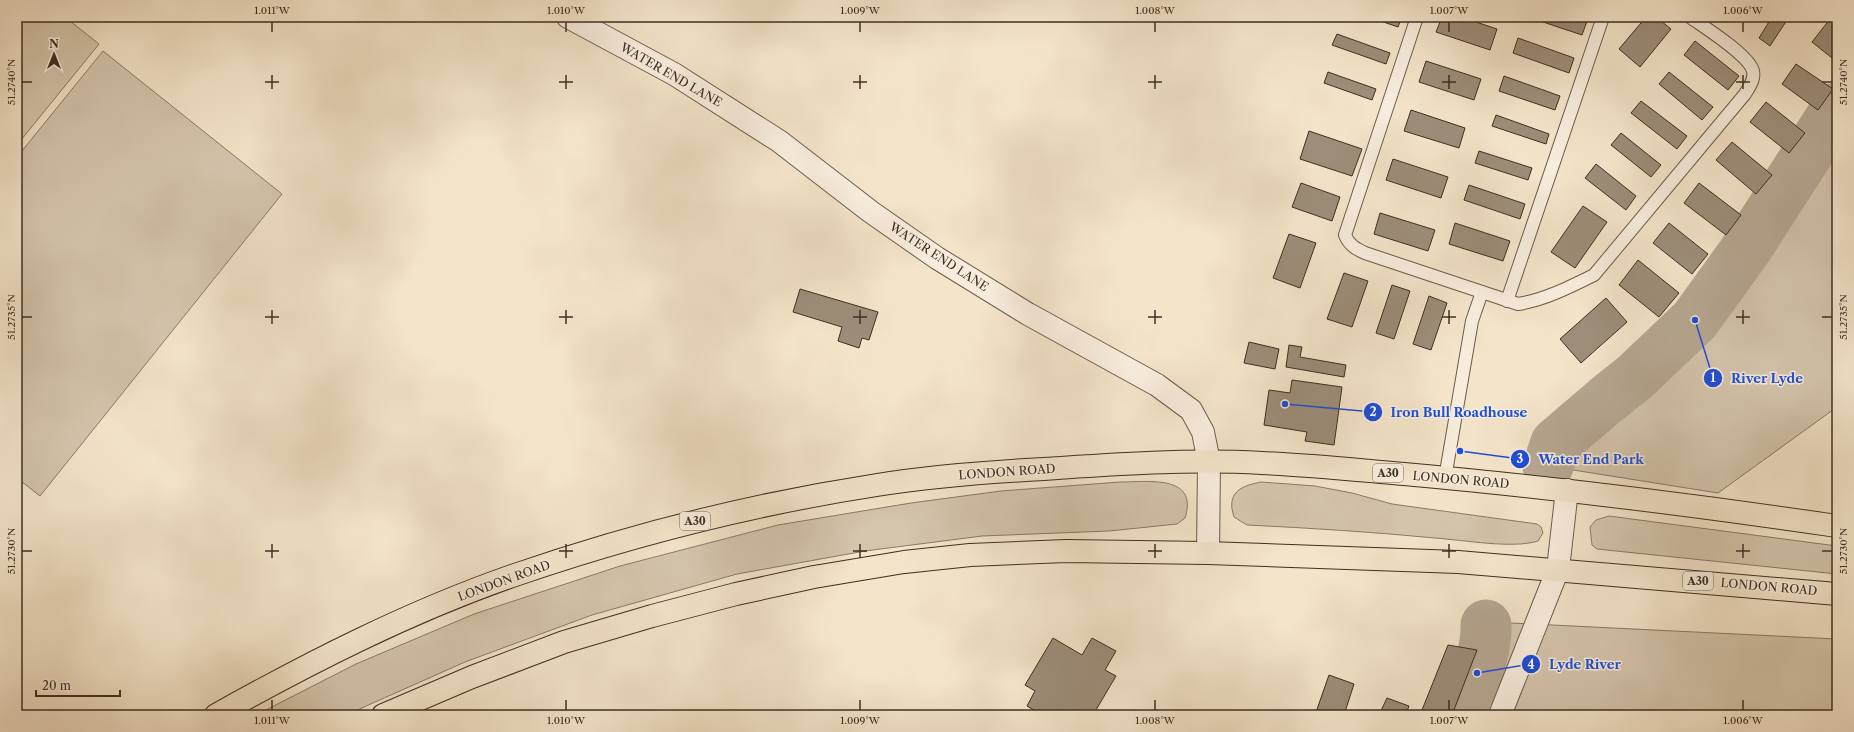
<svg xmlns="http://www.w3.org/2000/svg" width="1854" height="732" font-family="'Libre Caslon Text',serif">
	<style>
		.green { fill: #d5c5ad; stroke: #8a7a68 }
		.lines { fill: none; stroke-linecap: round; stroke-linejoin: round }
		.river { stroke: #b6a691; stroke-width: 51 }
		.building { fill: #9d8d79; stroke: #3e2f22 }
		.service-casing { stroke: #6c5c4c; stroke-width: 14 }
		.minor-casing { stroke: #6c5c4c; stroke-width: 24 }
		.primary-casing { stroke: #3e2f22; stroke-width: 24 }
		.service { stroke: #f8eddd; stroke-width: 12 }
		.minor { stroke: #f8eddd; stroke-width: 22 }
		.primary { stroke: #f4e4ca; stroke-width: 22 }
		.ticks { fill: none; stroke: #3e2f22; stroke-width: 1.5 }
		.labels { text-anchor: middle; stroke-width: 3; stroke-linejoin: round; paint-order: stroke }
		.shield { fill: #f8eddd; stroke: #76685a; stroke-width: 1 }
		.shield-label { font-size: 11px; font-weight: bold; fill: #3e2f22 }
		.street-label { font-size: 12px; fill: #3e2f22; stroke: #f8eddd }
		.leader { fill: none; stroke: #1d4ed8; stroke-width: 1.5 }
		.callout-dot { fill: #1d4ed8; stroke: #f8eddd; stroke-width: 1.5 }
		.mark-label { font-size: 12px; text-anchor: middle; font-weight: bold; fill: #fff }
		.callout-label { font-size: 13px; text-anchor: middle; font-weight: bold; fill: #1d4ed8; stroke: #f8eddd; stroke-width: 3; stroke-linejoin: round; paint-order: stroke }
		.neatline { fill: none; stroke: #3e2f22; stroke-width: 1.5 }
		.ticks-label { font-size: 10px; text-anchor: middle; fill: #3e2f22 }
	</style>
	<rect width="100%" height="100%" fill="#f4e4ca"/>
	<filter id="stains"><feTurbulence type="fractalNoise" baseFrequency=".005" numOctaves="4"/><feColorMatrix values="0 0 0 0 .2 0 0 0 0 .09 0 0 0 0 .02 0 0 0 .5 -.17"/></filter>
	<radialGradient id="worn" r=".72"><stop offset=".6" stop-color="#630" stop-opacity="0"/><stop offset="1" stop-color="#630" stop-opacity=".3"/></radialGradient>
	<!-- green -->
	<g class="green">
		<polygon points="17,17 65,17 99,44 17,145"/>
		<polygon points="103,51 282,194 40,496 17,478 17,157"/>
		<polygon points="1837,111 1837,407 1718,493 1548,466 1556,443 1695,320"/>
		<path d="M1120,482C1147,482 1199,474 1185,518L1177,524L1109,531L982,536L865,551L737,574L592,615L465,662L346,715H256L356,664L474,614L620,566L778,525L911,503L1001,491Z"/>
		<path d="M1261,482L1315,486L1352,493L1392,504L1537,524L1541,527L1543,533L1538,541C1513,549 1463,540 1435,538C1373,532 1310,528 1247,525L1234,517C1226,493 1240,486 1261,482Z"/>
		<polygon points="1609,516 1837,546 1837,574 1597,549 1592,545 1590,527 1596,520"/>
		<polygon points="1511,623 1837,639 1837,715 1454,715"/>
	</g>
	<g class="lines">
		<!-- river -->
		<g class="river">
			<polyline points="1548,466 1556,443 1605,401 1635,377 1695,320 1749,245 1837,108"/>
			<path d="M1458,715C1471,687 1487,657 1486,625"/>
		</g>
	</g>
	<!-- building -->
	<g class="building">
		<polygon points="401,17 413,17 409,22"/>
		<polygon points="1369,17 1402,17 1398,27"/>
		<polygon points="1442,17 1461,17 1497,29 1490,50 1436,32"/>
		<polygon points="1528,17 1577,17 1587,21 1582,35"/>
		<polygon points="1646,17 1656,17 1671,29 1640,67 1619,49"/>
		<polygon points="1772,17 1789,17 1770,46 1759,38"/>
		<polygon points="1830,19 1837,25 1837,62 1812,42"/>
		<polygon points="1337,34 1390,53 1386,64 1332,45"/>
		<polygon points="1518,38 1574,58 1569,73 1513,53"/>
		<polygon points="1695,41 1739,76 1728,90 1684,55"/>
		<polygon points="1426,61 1481,79 1474,100 1419,82"/>
		<polygon points="1796,64 1833,89 1818,110 1782,84"/>
		<polygon points="1328,72 1376,89 1372,100 1324,83"/>
		<polygon points="1669,72 1713,107 1702,120 1659,84"/>
		<polygon points="1504,76 1560,96 1555,110 1499,91"/>
		<polygon points="1641,101 1687,136 1677,149 1631,113"/>
		<polygon points="1766,102 1805,133 1789,153 1750,122"/>
		<polygon points="1411,110 1465,128 1459,148 1404,131"/>
		<polygon points="1496,115 1549,134 1546,144 1492,126"/>
		<polygon points="1309,131 1362,149 1352,176 1300,159"/>
		<polygon points="1621,133 1661,165 1651,177 1611,145"/>
		<polygon points="1732,142 1772,175 1756,194 1716,160"/>
		<polygon points="1479,151 1532,168 1528,180 1475,163"/>
		<polygon points="1393,159 1448,177 1441,198 1386,180"/>
		<polygon points="1596,164 1636,196 1626,210 1585,178"/>
		<polygon points="1301,183 1340,197 1332,221 1292,207"/>
		<polygon points="1699,183 1741,215 1726,235 1684,203"/>
		<polygon points="1469,185 1525,204 1520,219 1464,200"/>
		<polygon points="1583,206 1607,222 1575,268 1551,252"/>
		<polygon points="1380,213 1435,230 1428,251 1374,234"/>
		<polygon points="1455,223 1510,241 1503,261 1449,244"/>
		<polygon points="1669,223 1708,254 1692,274 1653,243"/>
		<polygon points="1289,234 1316,243 1300,288 1273,278"/>
		<polygon points="1638,260 1679,293 1659,317 1619,285"/>
		<polygon points="1344,273 1368,281 1352,327 1327,319"/>
		<polygon points="1392,285 1410,291 1394,339 1376,333"/>
		<polygon points="800,289 878,312 869,340 862,338 859,348 838,341 842,327 793,312"/>
		<polygon points="1429,296 1447,303 1431,350 1413,344"/>
		<polygon points="1606,298 1627,322 1581,363 1560,339"/>
		<polygon points="1249,342 1279,349 1275,369 1244,363"/>
		<polygon points="1289,345 1302,347 1300,357 1346,365 1344,377 1286,367"/>
		<polygon points="1292,380 1342,387 1334,445 1305,441 1307,432 1264,425 1269,390 1290,393"/>
		<polygon points="1053,638 1082,655 1092,638 1116,651 1105,670 1116,676 1093,715 1042,715 1027,706 1035,691 1025,685"/>
		<polygon points="1448,645 1477,650 1452,715 1420,715"/>
		<polygon points="1329,675 1354,684 1344,715 1315,715"/>
		<polygon points="1387,698 1409,706 1406,714 1409,715 1379,715"/>
	</g>
	<g class="lines">
		<!-- service casing -->
		<g class="service-casing">
			<g id="service">
				<path d="M1417,17L1345,235C1349,245 1356,249 1365,253L1518,304C1544,300 1570,287 1594,275L1745,94C1749,87 1755,80 1753,71C1749,55 1704,27 1690,17"/>
				<polyline points="1507,301 1603,17"/>
				<polyline points="1445,478 1472,321 1482,292"/>
			</g>
		</g>
		<!-- minor casing -->
		<g class="minor-casing">
			<g id="minor">
				<polyline points="568,17 674,74 779,141 871,212 937,258 1028,314 1157,385 1191,410 1203,432 1209,462 1208,553"/>
				<polyline points="1500,715 1558,569 1567,490"/>
			</g>
		</g>
		<!-- primary casing -->
		<g class="primary-casing">
			<g id="primary">
				<path d="M216,715C311,662 409,612 512,576C631,535 753,504 877,485C933,476 988,472 1044,469C1116,464 1190,459 1262,463C1309,465 1357,470 1404,474C1549,487 1693,505 1837,526"/>
				<polyline points="383,715 472,677 564,642 652,616 736,594 814,577 904,562 970,555 1066,551 1208,553 1458,562 1837,594"/>
			</g>
		</g>
		<!-- service -->
		<use href="#service" class="service"/>
		<!-- minor -->
		<use href="#minor" class="minor"/>
		<!-- primary -->
		<use href="#primary" class="primary"/>
	</g>
	<!-- ticks -->
	<path class="ticks" d="M272,22V32M566,22V32M860,22V32M1155,22V32M1449,22V32M1743,22V32M272,75V89M566,75V89M860,75V89M1155,75V89M1449,75V89M1743,75V89M22,82H32M265,82H279M559,82H573M853,82H867M1148,82H1162M1442,82H1456M1736,82H1750M1822,82H1832M272,310V324M566,310V324M860,310V324M1155,310V324M1449,310V324M1743,310V324M22,317H32M265,317H279M559,317H573M853,317H867M1148,317H1162M1442,317H1456M1736,317H1750M1822,317H1832M272,544V558M566,544V558M860,544V558M1155,544V558M1449,544V558M1743,544V558M22,551H32M265,551H279M559,551H573M853,551H867M1148,551H1162M1442,551H1456M1736,551H1750M1822,551H1832M272,700V710M566,700V710M860,700V710M1155,700V710M1449,700V710M1743,700V710"/>
	<g class="labels">
		<!-- shield labels -->
		<g class="shield">
			<rect x="1373" y="464" width="30" height="18" rx="3"/>
			<rect x="680" y="512" width="30" height="18" rx="3"/>
			<rect x="1683" y="572" width="30" height="18" rx="3"/>
		</g>
		<g class="shield-label">
			<text x="1388" y="477">A30</text>
			<text x="695" y="525">A30</text>
			<text x="1698" y="585">A30</text>
		</g>
		<!-- street labels -->
		<g class="street-label">
			<text transform="translate(671 75) rotate(30)" y="4">WATER END LANE</text>
			<text transform="translate(939 257) rotate(33)" y="4">WATER END LANE</text>
			<text transform="translate(1007 472) rotate(-4)" y="4">LONDON ROAD</text>
			<text transform="translate(1461 480) rotate(5)" y="4">LONDON ROAD</text>
			<text transform="translate(504 581) rotate(-20)" y="4">LONDON ROAD</text>
			<text transform="translate(1769 587) rotate(5)" y="4">LONDON ROAD</text>
		</g>
	</g>
	<!-- callouts -->
	<path class="leader" d="M1695 320L1713 378M1285 404L1373 412M1460 451L1520 459M1477 673L1531 664"/>
	<g class="callout-dot">
		<circle cx="1695" cy="320" r="4"/>
		<circle cx="1285" cy="404" r="4"/>
		<circle cx="1460" cy="451" r="4"/>
		<circle cx="1477" cy="673" r="4"/>
		<circle cx="1713" cy="378" r="10"/>
		<circle cx="1373" cy="412" r="10"/>
		<circle cx="1520" cy="459" r="10"/>
		<circle cx="1531" cy="664" r="10"/>
	</g>
	<g class="mark-label">
		<text x="1713" y="382">1</text>
		<text x="1373" y="416">2</text>
		<text x="1520" y="463">3</text>
		<text x="1531" y="669">4</text>
	</g>
	<g class="callout-label">
		<text x="1767" y="383">River Lyde</text>
		<text x="1459" y="417">Iron Bull Roadhouse</text>
		<text x="1591" y="464">Water End Park</text>
		<text x="1585" y="669">Lyde River</text>
	</g>
	<!-- margin -->
	<rect width="1854" height="732" fill="none" stroke="#f4e4ca" stroke-width="44"/>
	<!-- north arrow -->
	<g transform="translate(54 54)" stroke="#f8eddd" stroke-width="3" paint-order="stroke">
	<path d="M0-3L7 15L0 10L-7 15Z" fill="#3e2f22"/>
	<text y="-6" font-size="11" font-weight="bold" text-anchor="middle" fill="#3e2f22">N</text>
	</g>
	<!-- scale -->
	<path d="M36 690v6h84v-6" fill="none" stroke="#3e2f22" stroke-width="2"/>
	<text x="42" y="690" font-size="12" fill="#3e2f22" stroke="#f8eddd" stroke-width="3" paint-order="stroke">20 m</text>
	<rect x="22" y="22" width="1810" height="688" class="neatline"/>
	<g class="ticks-label">
		<text x="272" y="14">1.011°W</text>
		<text x="566" y="14">1.010°W</text>
		<text x="860" y="14">1.009°W</text>
		<text x="1155" y="14">1.008°W</text>
		<text x="1449" y="14">1.007°W</text>
		<text x="1743" y="14">1.006°W</text>
		<text transform="translate(11 82) rotate(-90)" y="4">51.2740°N</text>
		<text transform="translate(1843 82) rotate(-90)" y="4">51.2740°N</text>
		<text transform="translate(11 317) rotate(-90)" y="4">51.2735°N</text>
		<text transform="translate(1843 317) rotate(-90)" y="4">51.2735°N</text>
		<text transform="translate(11 551) rotate(-90)" y="4">51.2730°N</text>
		<text transform="translate(1843 551) rotate(-90)" y="4">51.2730°N</text>
		<text x="272" y="724">1.011°W</text>
		<text x="566" y="724">1.010°W</text>
		<text x="860" y="724">1.009°W</text>
		<text x="1155" y="724">1.008°W</text>
		<text x="1449" y="724">1.007°W</text>
		<text x="1743" y="724">1.006°W</text>
	</g>
	<rect width="100%" height="100%" filter="url(#stains)"/>
	<rect width="100%" height="100%" fill="url(#worn)"/>
</svg>
